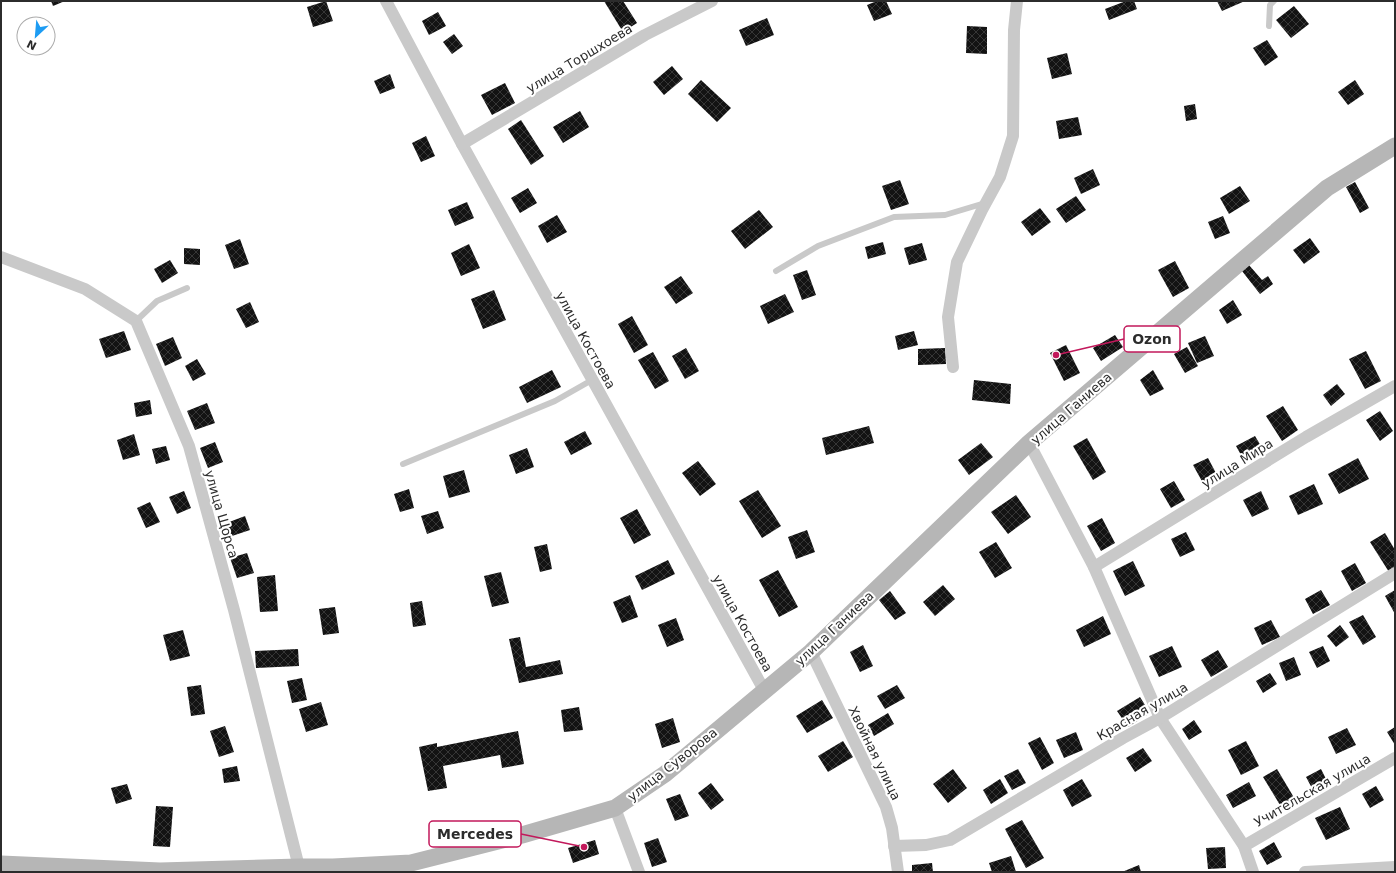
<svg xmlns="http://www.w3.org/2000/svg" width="1396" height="873" font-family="'DejaVu Sans',sans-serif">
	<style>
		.building { fill: url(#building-cross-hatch) }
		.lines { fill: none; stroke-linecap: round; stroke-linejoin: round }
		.service { stroke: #c9c9c9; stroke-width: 6 }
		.minor { stroke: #c9c9c9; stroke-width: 12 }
		.secondary { stroke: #b6b6b6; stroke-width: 17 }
		.labels { text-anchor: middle; stroke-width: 4; stroke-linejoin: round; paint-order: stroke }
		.street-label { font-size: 13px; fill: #2c2c2c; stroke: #fff }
		.leader { fill: none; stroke: #c2185b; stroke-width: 1.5 }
		.callout-dot { fill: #c2185b; stroke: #fff; stroke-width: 1.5 }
		.callout { fill: #fff; stroke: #c2185b; stroke-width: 1.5 }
		.callout-label { font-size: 14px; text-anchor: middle; font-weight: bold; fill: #2c2c2c }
	</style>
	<defs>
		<pattern id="building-cross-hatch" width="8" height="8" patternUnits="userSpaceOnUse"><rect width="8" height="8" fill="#131313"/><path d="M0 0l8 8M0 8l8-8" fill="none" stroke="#363636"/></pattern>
	</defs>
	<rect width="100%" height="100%" fill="#fff"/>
	<!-- building -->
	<g class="building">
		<polygon points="51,1 65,1 53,6"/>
		<polygon points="326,1 333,21 313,27 307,7"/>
		<polygon points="604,1 623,1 637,23 623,32"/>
		<polygon points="877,1 886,1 892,14 874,21 867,5"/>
		<polygon points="1126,1 1134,1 1137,9 1109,20 1105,9"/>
		<polygon points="1217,1 1245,1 1222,11"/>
		<polygon points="1294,6 1309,24 1291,38 1276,20"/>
		<polygon points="438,12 446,26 429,35 422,21"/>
		<polygon points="767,18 774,35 746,46 739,30"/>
		<polygon points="967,26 987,27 987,54 966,53"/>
		<polygon points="454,34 463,46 452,54 443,42"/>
		<polygon points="1267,40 1278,57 1265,66 1253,48"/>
		<polygon points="1067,53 1072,74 1052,79 1047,58"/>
		<polygon points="672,66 683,79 664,95 653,82"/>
		<polygon points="390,74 395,88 380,94 374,81"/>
		<polygon points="701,80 731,108 717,122 688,94"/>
		<polygon points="1355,80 1364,94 1348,105 1338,92"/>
		<polygon points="505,83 515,103 492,115 481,95"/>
		<polygon points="1195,104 1197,119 1186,121 1184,106"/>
		<polygon points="580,111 589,127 563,143 553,127"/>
		<polygon points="1078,117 1082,135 1059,139 1056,121"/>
		<polygon points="521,120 544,156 531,165 508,129"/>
		<polygon points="426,136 435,156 421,162 412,143"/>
		<polygon points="1093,169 1100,185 1081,194 1074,178"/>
		<polygon points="900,180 909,204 891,210 882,186"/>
		<polygon points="1355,182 1369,208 1360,213 1346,187"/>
		<polygon points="1240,186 1250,201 1229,214 1220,198"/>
		<polygon points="528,188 537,203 520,213 511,198"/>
		<polygon points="1076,196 1086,210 1066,223 1056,209"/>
		<polygon points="467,202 474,218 455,226 448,210"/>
		<polygon points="1040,208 1051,222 1032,236 1021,222"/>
		<polygon points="759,210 773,227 745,249 731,231"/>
		<polygon points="557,215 567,232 547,243 538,226"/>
		<polygon points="1223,216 1230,233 1215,239 1208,222"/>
		<polygon points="1310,238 1320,252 1304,264 1293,250"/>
		<polygon points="240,239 249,264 234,269 225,245"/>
		<polygon points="883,242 886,254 868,259 865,247"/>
		<polygon points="922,243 927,260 909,265 904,248"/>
		<polygon points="469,244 480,268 461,276 451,253"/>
		<polygon points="184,248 200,249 200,265 184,264"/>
		<polygon points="170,260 178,273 162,283 154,269"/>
		<polygon points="1175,261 1189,288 1173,297 1158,270"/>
		<polygon points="1249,265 1262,280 1268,276 1273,284 1260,294 1242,271"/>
		<polygon points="807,270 816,295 802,300 793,275"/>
		<polygon points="681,276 693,293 676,304 664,287"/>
		<polygon points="494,290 506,320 483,329 471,299"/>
		<polygon points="785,294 794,312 768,324 760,306"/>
		<polygon points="1233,300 1242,315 1227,324 1219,310"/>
		<polygon points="250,302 259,322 246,328 236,309"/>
		<polygon points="632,316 648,345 634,353 618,324"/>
		<polygon points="124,331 131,350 106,358 99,339"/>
		<polygon points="914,331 918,345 898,350 895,336"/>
		<polygon points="1115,335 1123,347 1101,361 1093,348"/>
		<polygon points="1205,336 1214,356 1197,363 1188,343"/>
		<polygon points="173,337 182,358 165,366 156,344"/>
		<polygon points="1066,345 1080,373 1064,381 1050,353"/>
		<polygon points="1187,347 1198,366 1185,373 1174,354"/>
		<polygon points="686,348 699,371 685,379 672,356"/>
		<polygon points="945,348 946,364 918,365 918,349"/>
		<polygon points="1366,351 1381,381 1365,389 1349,359"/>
		<polygon points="653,352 669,381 655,389 638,360"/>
		<polygon points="197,359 206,374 193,381 185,366"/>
		<polygon points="552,370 561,387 527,403 519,387"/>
		<polygon points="1153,370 1164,389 1150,396 1140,380"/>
		<polygon points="974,380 1011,384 1010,404 972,400"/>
		<polygon points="1337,384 1345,394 1331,406 1323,395"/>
		<polygon points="150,400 152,414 136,417 134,403"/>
		<polygon points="207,403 215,423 195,430 187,411"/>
		<polygon points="1283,406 1298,430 1282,441 1266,416"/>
		<polygon points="1380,411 1393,431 1380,441 1366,420"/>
		<polygon points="869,426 874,443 826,455 822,438"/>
		<polygon points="585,431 592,444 571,455 564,442"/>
		<polygon points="134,434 140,455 123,460 117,440"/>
		<polygon points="1255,436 1264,451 1245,462 1236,446"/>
		<polygon points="1087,438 1106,472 1093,480 1073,446"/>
		<polygon points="215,442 223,462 208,468 200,448"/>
		<polygon points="981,443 993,457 969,475 958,460"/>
		<polygon points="166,446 170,460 156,464 152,449"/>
		<polygon points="527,448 534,467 516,474 509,455"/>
		<polygon points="1208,458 1217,475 1203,483 1193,465"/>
		<polygon points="1358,458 1369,479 1339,494 1328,474"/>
		<polygon points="698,461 716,484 700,496 682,473"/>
		<polygon points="464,470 470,492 449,498 443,476"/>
		<polygon points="1174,481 1185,500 1171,508 1160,489"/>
		<polygon points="1314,484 1323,504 1298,515 1289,496"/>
		<polygon points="409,489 414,508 400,512 394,494"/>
		<polygon points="758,490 781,526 762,538 739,501"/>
		<polygon points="184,491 191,508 177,514 169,497"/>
		<polygon points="1261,491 1269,509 1252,517 1243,500"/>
		<polygon points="1016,495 1031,517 1008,534 991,512"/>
		<polygon points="150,502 160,522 146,528 137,508"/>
		<polygon points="637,509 651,535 634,544 620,518"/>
		<polygon points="438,511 444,528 427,534 421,516"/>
		<polygon points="245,516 250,530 229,537 224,524"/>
		<polygon points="1102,518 1115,543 1101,551 1087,526"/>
		<polygon points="807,530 815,552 796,559 788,537"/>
		<polygon points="1186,532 1195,550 1180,557 1171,539"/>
		<polygon points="1385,533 1395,550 1395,568 1389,572 1370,542"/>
		<polygon points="996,542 1012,568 995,578 979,552"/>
		<polygon points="547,544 552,569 540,572 534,547"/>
		<polygon points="247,553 254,573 237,578 230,558"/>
		<polygon points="668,560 675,574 642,590 635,576"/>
		<polygon points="1133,561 1145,586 1125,596 1113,571"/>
		<polygon points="1355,563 1366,583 1352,591 1341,571"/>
		<polygon points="778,570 798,607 779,617 759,580"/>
		<polygon points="501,572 509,603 492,607 484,576"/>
		<polygon points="275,575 278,611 260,612 257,577"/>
		<polygon points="943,585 955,599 935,616 923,602"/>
		<polygon points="1321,590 1330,605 1313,614 1305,599"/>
		<polygon points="1395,590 1395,614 1385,596"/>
		<polygon points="890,591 906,613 895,620 879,600"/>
		<polygon points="630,595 638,617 622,623 613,602"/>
		<polygon points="422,601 426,625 413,627 410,603"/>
		<polygon points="335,607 339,633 323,635 319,609"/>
		<polygon points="1363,615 1376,637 1363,645 1349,622"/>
		<polygon points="1103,616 1111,634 1084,647 1076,630"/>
		<polygon points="676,618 684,640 667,647 658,625"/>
		<polygon points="1271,620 1280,637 1262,645 1254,628"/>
		<polygon points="1340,625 1349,637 1336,647 1327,636"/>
		<polygon points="183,630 190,656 170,661 163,635"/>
		<polygon points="520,637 526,667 560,660 563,674 519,683 509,639"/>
		<polygon points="863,645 873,666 860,672 850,652"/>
		<polygon points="1172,646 1182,667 1159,677 1149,656"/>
		<polygon points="1323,646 1330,661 1317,668 1309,652"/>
		<polygon points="298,649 299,666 256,668 255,651"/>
		<polygon points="1218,650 1228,667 1211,677 1201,660"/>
		<polygon points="1294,657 1301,675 1286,681 1279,663"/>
		<polygon points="1270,673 1277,684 1263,693 1256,681"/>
		<polygon points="302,678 307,700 292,703 287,681"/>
		<polygon points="201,685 205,714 191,716 187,687"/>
		<polygon points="897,685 905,698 885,709 877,696"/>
		<polygon points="1140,697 1150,713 1128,727 1117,711"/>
		<polygon points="822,700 833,718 807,733 796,716"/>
		<polygon points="321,702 328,725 306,732 299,709"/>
		<polygon points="579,707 583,730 564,732 561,710"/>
		<polygon points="888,713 894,724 874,736 868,725"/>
		<polygon points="673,718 680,742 662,748 655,724"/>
		<polygon points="1194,720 1202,732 1189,740 1182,729"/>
		<polygon points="225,726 234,752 219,757 210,731"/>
		<polygon points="1395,727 1395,745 1387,732"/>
		<polygon points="1347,728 1356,745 1336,754 1328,737"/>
		<polygon points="518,731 524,764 502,768 500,755 443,766 447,788 428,791 419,747 437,743 437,747"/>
		<polygon points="1076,732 1083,750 1064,758 1056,740"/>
		<polygon points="1040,737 1054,763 1042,770 1028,743"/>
		<polygon points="843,741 853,757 828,772 818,756"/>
		<polygon points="1246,741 1259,766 1241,775 1228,750"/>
		<polygon points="1143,748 1152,761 1135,772 1126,758"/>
		<polygon points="237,766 240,781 224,783 222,769"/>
		<polygon points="953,769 967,788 948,803 933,784"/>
		<polygon points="1018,769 1026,783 1012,790 1004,776"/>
		<polygon points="1277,769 1296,801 1283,810 1263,777"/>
		<polygon points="1321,769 1329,785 1314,792 1306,777"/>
		<polygon points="1000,779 1008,793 991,804 983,790"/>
		<polygon points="1082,779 1092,796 1072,807 1063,790"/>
		<polygon points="1249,782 1256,796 1233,808 1226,795"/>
		<polygon points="711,783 724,800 711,810 698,793"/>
		<polygon points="127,784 132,799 116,804 111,788"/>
		<polygon points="1376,786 1384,800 1370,808 1362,794"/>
		<polygon points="680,794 689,816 675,821 666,799"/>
		<polygon points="156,806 173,807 170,847 153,846"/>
		<polygon points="1340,807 1350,829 1326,840 1315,818"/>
		<polygon points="1022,820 1044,858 1026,868 1005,829"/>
		<polygon points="658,838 667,862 652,867 644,843"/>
		<polygon points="595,840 599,854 573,863 568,848"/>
		<polygon points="1274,842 1282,857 1267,865 1259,851"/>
		<polygon points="1225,847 1226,868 1208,869 1206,848"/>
		<polygon points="1011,856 1016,872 992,872 989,863"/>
		<polygon points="932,863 933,872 912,872 912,865"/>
		<polygon points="1139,865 1141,872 1122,872"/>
	</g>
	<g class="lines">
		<!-- service -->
		<g class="service">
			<polyline points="1269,26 1270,5 1274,1"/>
			<polyline points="776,271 818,246 894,217 945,215 985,203"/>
			<polyline points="136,321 157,301 187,288"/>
			<polyline points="403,464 555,401 592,380"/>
		</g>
		<!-- minor -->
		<g class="minor">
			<polyline points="386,1 462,144 764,690"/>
			<polyline points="462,144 645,35 712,1"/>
			<polyline points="1,257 85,289 136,321 189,446 234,610 299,867"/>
			<polyline points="953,367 948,317 957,262 982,210 1000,177 1013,136 1014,30 1017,1"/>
			<polyline points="1029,443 1094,567 1160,718 1244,846 1253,872"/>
			<polyline points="1094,567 1306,437 1395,386"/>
			<polyline points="811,652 886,807 892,828 898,872"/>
			<polyline points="615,808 639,872"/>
			<polyline points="894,846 926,845 950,840 1123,738 1160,718 1395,573"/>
			<polyline points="1244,846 1395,758"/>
			<polyline points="1305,872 1395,867"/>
		</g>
		<!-- secondary -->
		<polyline class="secondary" points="1,864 160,871 299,867 333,867 411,863 522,835 615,808 665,774 811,652 1029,443 1327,188 1395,146"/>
	</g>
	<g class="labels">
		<!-- street labels -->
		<g class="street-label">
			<text transform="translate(579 58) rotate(-31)" y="5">улица Торшхоева</text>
			<text transform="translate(586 340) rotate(61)" y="5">улица Костоева</text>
			<text transform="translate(1071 408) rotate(-41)" y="5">улица Ганиева</text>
			<text transform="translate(1237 463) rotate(-32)" y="5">улица Мира</text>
			<text transform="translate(222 514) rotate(74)" y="5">улица Щорса</text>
			<text transform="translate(743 623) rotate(61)" y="5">улица Костоева</text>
			<text transform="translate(834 628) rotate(-43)" y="5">улица Ганиева</text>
			<text transform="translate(1142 711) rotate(-30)" y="5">Красная улица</text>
			<text transform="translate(875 753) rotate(64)" y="5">Хвойная улица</text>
			<text transform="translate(672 764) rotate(-38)" y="5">улица Суворова</text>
			<text transform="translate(1312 790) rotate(-30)" y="5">Учительская улица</text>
		</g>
	</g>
	<!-- callouts -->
	<path class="leader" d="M1056 355L1124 339M584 847L521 834"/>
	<g class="callout-dot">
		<circle cx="1056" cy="355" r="4"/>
		<circle cx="584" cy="847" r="4"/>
	</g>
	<g class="callout">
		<rect x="1124" y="326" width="56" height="26" rx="4"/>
		<rect x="429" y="821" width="92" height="26" rx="4"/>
	</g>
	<g class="callout-label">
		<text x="1152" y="344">Ozon</text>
		<text x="475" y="839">Mercedes</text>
	</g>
	<!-- border -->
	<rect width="1396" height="873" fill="none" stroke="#2c2c2c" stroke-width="4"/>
	<!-- north arrow -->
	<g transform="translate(36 36) rotate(206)"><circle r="19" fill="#ffffff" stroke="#ababab"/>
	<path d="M0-3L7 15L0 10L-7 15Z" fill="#1d9cf3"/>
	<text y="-6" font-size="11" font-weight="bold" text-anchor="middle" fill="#2c2c2c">N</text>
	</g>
</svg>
